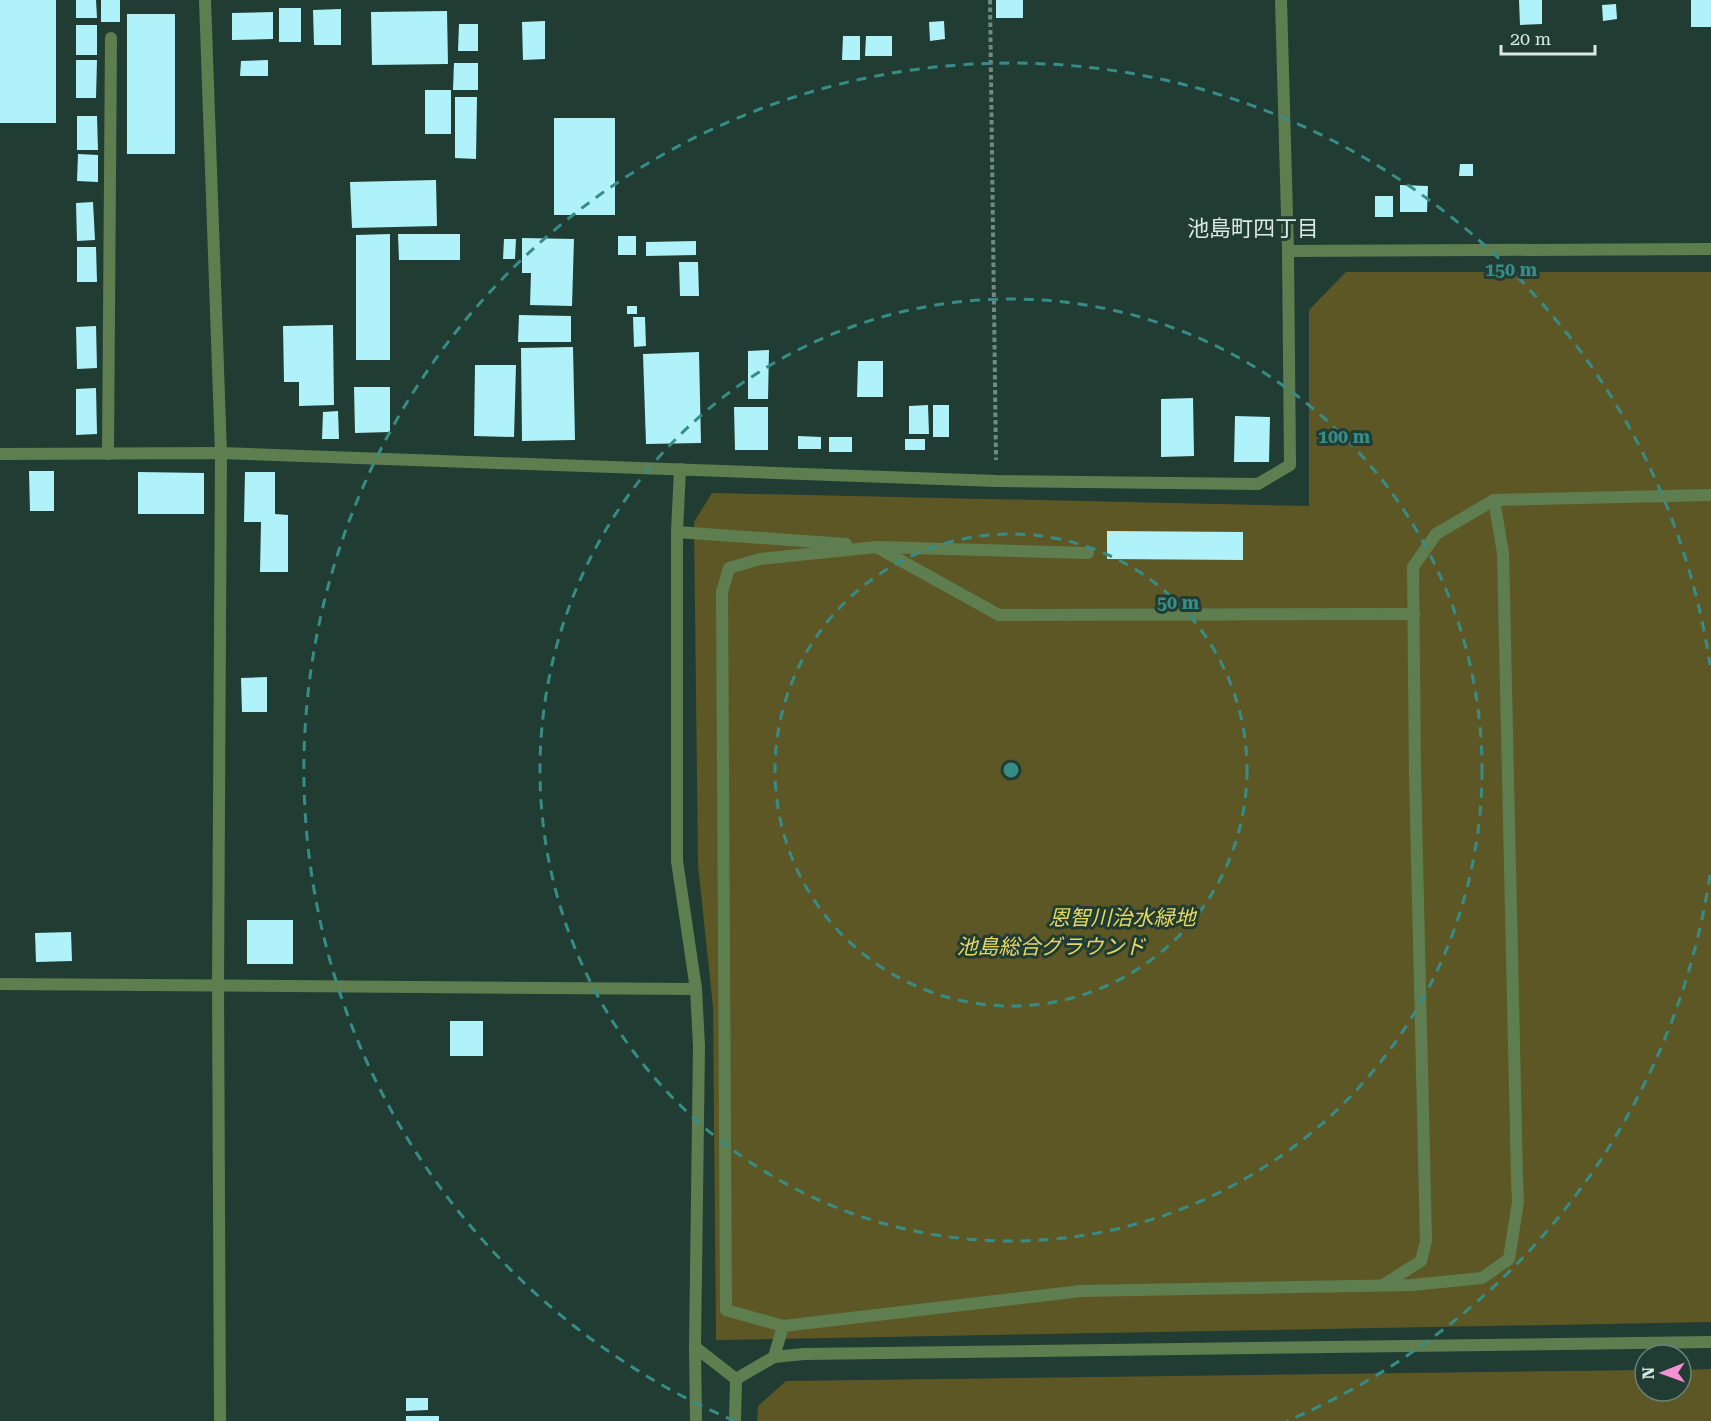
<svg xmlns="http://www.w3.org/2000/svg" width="1711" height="1421" font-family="'Roboto Serif','Noto Sans JP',serif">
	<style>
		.green { fill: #5d5726 }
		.building { fill: #b0f2f9 }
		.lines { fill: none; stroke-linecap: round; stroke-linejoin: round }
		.path { stroke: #728881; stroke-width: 4; stroke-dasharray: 4.5 3; stroke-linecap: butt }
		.lane { stroke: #5f7e50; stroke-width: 12 }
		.street { stroke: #5f7e50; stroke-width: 12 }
		.ring { fill: none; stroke: #378d85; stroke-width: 3; stroke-dasharray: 10 8 }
		.labels { text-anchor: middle; stroke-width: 6; stroke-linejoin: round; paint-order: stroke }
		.park-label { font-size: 21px; font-style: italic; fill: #e8d860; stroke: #213c33 }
		.neighbourhood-label { font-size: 22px; fill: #d9e9e3; stroke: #213c33 }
		.centre { fill: #378d85; stroke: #213c33; stroke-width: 3 }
		.ring-label { font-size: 18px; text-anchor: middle; font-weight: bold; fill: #378d85; stroke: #213c33; stroke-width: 6; stroke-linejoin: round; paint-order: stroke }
	</style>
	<rect width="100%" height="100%" fill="#213c33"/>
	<!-- green -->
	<g class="green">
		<polygon points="1346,272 1711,272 1711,1322 716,1340 713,1007 698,865 694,522 712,493 1309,506 1309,310"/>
		<polygon points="1711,1369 1711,1421 757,1421 758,1406 786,1381 1645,1370 1645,1391 1681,1391 1681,1370"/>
	</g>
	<!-- building -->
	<g class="building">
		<rect x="0" y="0" width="56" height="123"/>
		<polygon points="76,0 96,0 97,18 76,18"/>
		<rect x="101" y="0" width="19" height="22"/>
		<rect x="996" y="0" width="27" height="18"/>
		<polygon points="1519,0 1542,0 1542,24 1520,25"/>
		<rect x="1691" y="0" width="20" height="27"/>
		<polygon points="1616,4 1617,19 1603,21 1602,5"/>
		<rect x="279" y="8" width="22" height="34"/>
		<polygon points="341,9 341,45 314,45 313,10"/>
		<polygon points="447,11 448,64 372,65 371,12"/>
		<polygon points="273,12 273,39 232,40 232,13"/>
		<rect x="127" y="14" width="48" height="140"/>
		<polygon points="545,21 545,59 523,60 522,22"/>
		<polygon points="944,21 945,39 930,41 929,22"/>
		<polygon points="459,24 478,24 478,51 458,51"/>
		<rect x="76" y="25" width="21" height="30"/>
		<polygon points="843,36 860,36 860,60 842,60"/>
		<polygon points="866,36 892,36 892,56 865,56"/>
		<polygon points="76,60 97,60 96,98 76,98"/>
		<polygon points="268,60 268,76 240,76 241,61"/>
		<polygon points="454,63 478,63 478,90 453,90"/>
		<rect x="425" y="90" width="26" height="44"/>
		<polygon points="455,97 477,97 476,159 455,158"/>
		<polygon points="77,116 97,116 98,150 77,150"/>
		<rect x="554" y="118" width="61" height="97"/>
		<polygon points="78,154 98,155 98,182 77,181"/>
		<polygon points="1460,164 1473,164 1473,176 1459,176"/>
		<polygon points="436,180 437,226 352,228 350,182"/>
		<polygon points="1400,185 1428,186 1427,212 1400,212"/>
		<rect x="1375" y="196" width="18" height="21"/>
		<polygon points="93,202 95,240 77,241 76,203"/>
		<polygon points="390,234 390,360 356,360 356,235"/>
		<polygon points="398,234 460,234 460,260 399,260"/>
		<rect x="618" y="236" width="18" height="19"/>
		<polygon points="522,238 574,239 572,306 530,305 531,273 522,273"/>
		<polygon points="504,239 516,239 515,259 503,259"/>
		<polygon points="696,241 696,255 646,256 646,242"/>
		<polygon points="77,247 96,247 97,282 77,282"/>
		<polygon points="679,262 698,262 699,296 680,296"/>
		<rect x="627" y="306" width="10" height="8"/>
		<polygon points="519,315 571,316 571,342 518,342"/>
		<polygon points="633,317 645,317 646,346 634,347"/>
		<polygon points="333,325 334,405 299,406 299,382 284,382 283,326"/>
		<polygon points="96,326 97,368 77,369 76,327"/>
		<polygon points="573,347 575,440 522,441 521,348"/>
		<polygon points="769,350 768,399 748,399 748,351"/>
		<polygon points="699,352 701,443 646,444 643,354"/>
		<polygon points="858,361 883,361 883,397 857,397"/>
		<polygon points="475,365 516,365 514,437 474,436"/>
		<polygon points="354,387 390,387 390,432 355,433"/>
		<polygon points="96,388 97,434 76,435 76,389"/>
		<polygon points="1193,398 1194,456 1161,457 1161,399"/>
		<polygon points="928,405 929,434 909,434 909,406"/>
		<rect x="933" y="405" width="16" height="32"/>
		<polygon points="734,407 768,407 768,450 735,450"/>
		<polygon points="338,411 339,439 322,439 323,412"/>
		<polygon points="1235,416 1270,417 1269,462 1234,462"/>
		<polygon points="798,436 821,437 821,449 798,449"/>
		<rect x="829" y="437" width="23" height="15"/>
		<rect x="905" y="439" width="20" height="11"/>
		<polygon points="29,471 54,471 54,511 30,511"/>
		<polygon points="138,472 204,473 204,514 138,514"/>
		<polygon points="245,472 275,472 275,514 288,515 288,572 260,572 261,522 244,522"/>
		<polygon points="1107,531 1243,532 1243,560 1107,559"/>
		<polygon points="267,677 267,712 242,712 241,678"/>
		<rect x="247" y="920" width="46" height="44"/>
		<polygon points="71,932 72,961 36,962 35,933"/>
		<rect x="450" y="1021" width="33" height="35"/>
		<polygon points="406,1398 428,1398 428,1410 406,1411"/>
		<rect x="406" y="1416" width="33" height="5"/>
	</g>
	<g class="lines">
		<!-- path -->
		<polyline class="path" points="990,0 996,460"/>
		<!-- lane -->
		<g class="lane">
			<polyline points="108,454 111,38"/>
			<polyline points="677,532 846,544"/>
			<polyline points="878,548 999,615 1414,614"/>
			<polyline points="1383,1285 1421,1261 1426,1241 1415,773 1413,567 1436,534 1494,500 1711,495"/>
			<polyline points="783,1326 726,1310 722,592 729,568 760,559 877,547 1088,553"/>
			<polyline points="774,1357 783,1326 1081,1291 1412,1285 1482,1278 1509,1259 1518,1202 1517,1179 1503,553 1494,500"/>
		</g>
		<!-- street -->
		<g class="street">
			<polyline points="205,0 221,453 218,985 220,1421"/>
			<polyline points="1281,0 1288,251"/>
			<polyline points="0,454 221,453 997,481 1258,484 1290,465 1288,251 1711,249"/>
			<polyline points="680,469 677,532 677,861 696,989 699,1046 695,1347 696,1421"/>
			<polyline points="0,984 696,989"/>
			<polyline points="695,1347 736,1379"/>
			<polyline points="735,1421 736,1379 774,1357 804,1354 1711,1342"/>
		</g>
	</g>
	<!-- distance rings -->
	<g class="ring">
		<circle cx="1011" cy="770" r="236"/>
		<circle cx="1011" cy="770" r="471"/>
		<path d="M1710 875A707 707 0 0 1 1287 1421M735 1421A707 707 0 1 1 1710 665"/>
	</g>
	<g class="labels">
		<!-- park labels -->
		<g class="park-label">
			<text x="1122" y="925">恩智川治水緑地</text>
			<text x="1051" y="954">池島総合グラウンド</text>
		</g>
		<!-- neighbourhood labels -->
		<g class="neighbourhood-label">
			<text x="1253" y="236">池島町四丁目</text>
		</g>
	</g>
	<circle cx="1011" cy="770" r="9" class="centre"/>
	<g class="ring-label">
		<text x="1511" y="276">150 m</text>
		<text x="1344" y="443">100 m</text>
		<text x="1178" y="609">50 m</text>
	</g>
	<!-- north arrow -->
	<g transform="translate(1663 1373) rotate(269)"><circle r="28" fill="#213c33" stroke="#6b8179" stroke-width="1.5"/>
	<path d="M0-4.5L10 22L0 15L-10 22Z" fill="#f591d2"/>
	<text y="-9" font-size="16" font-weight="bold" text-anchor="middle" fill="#d9e9e3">N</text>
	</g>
	<!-- scale -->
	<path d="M1501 45v9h94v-9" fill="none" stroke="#d9e9e3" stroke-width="3"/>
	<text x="1510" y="45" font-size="18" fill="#d9e9e3" stroke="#213c33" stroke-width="4.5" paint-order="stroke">20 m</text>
</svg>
